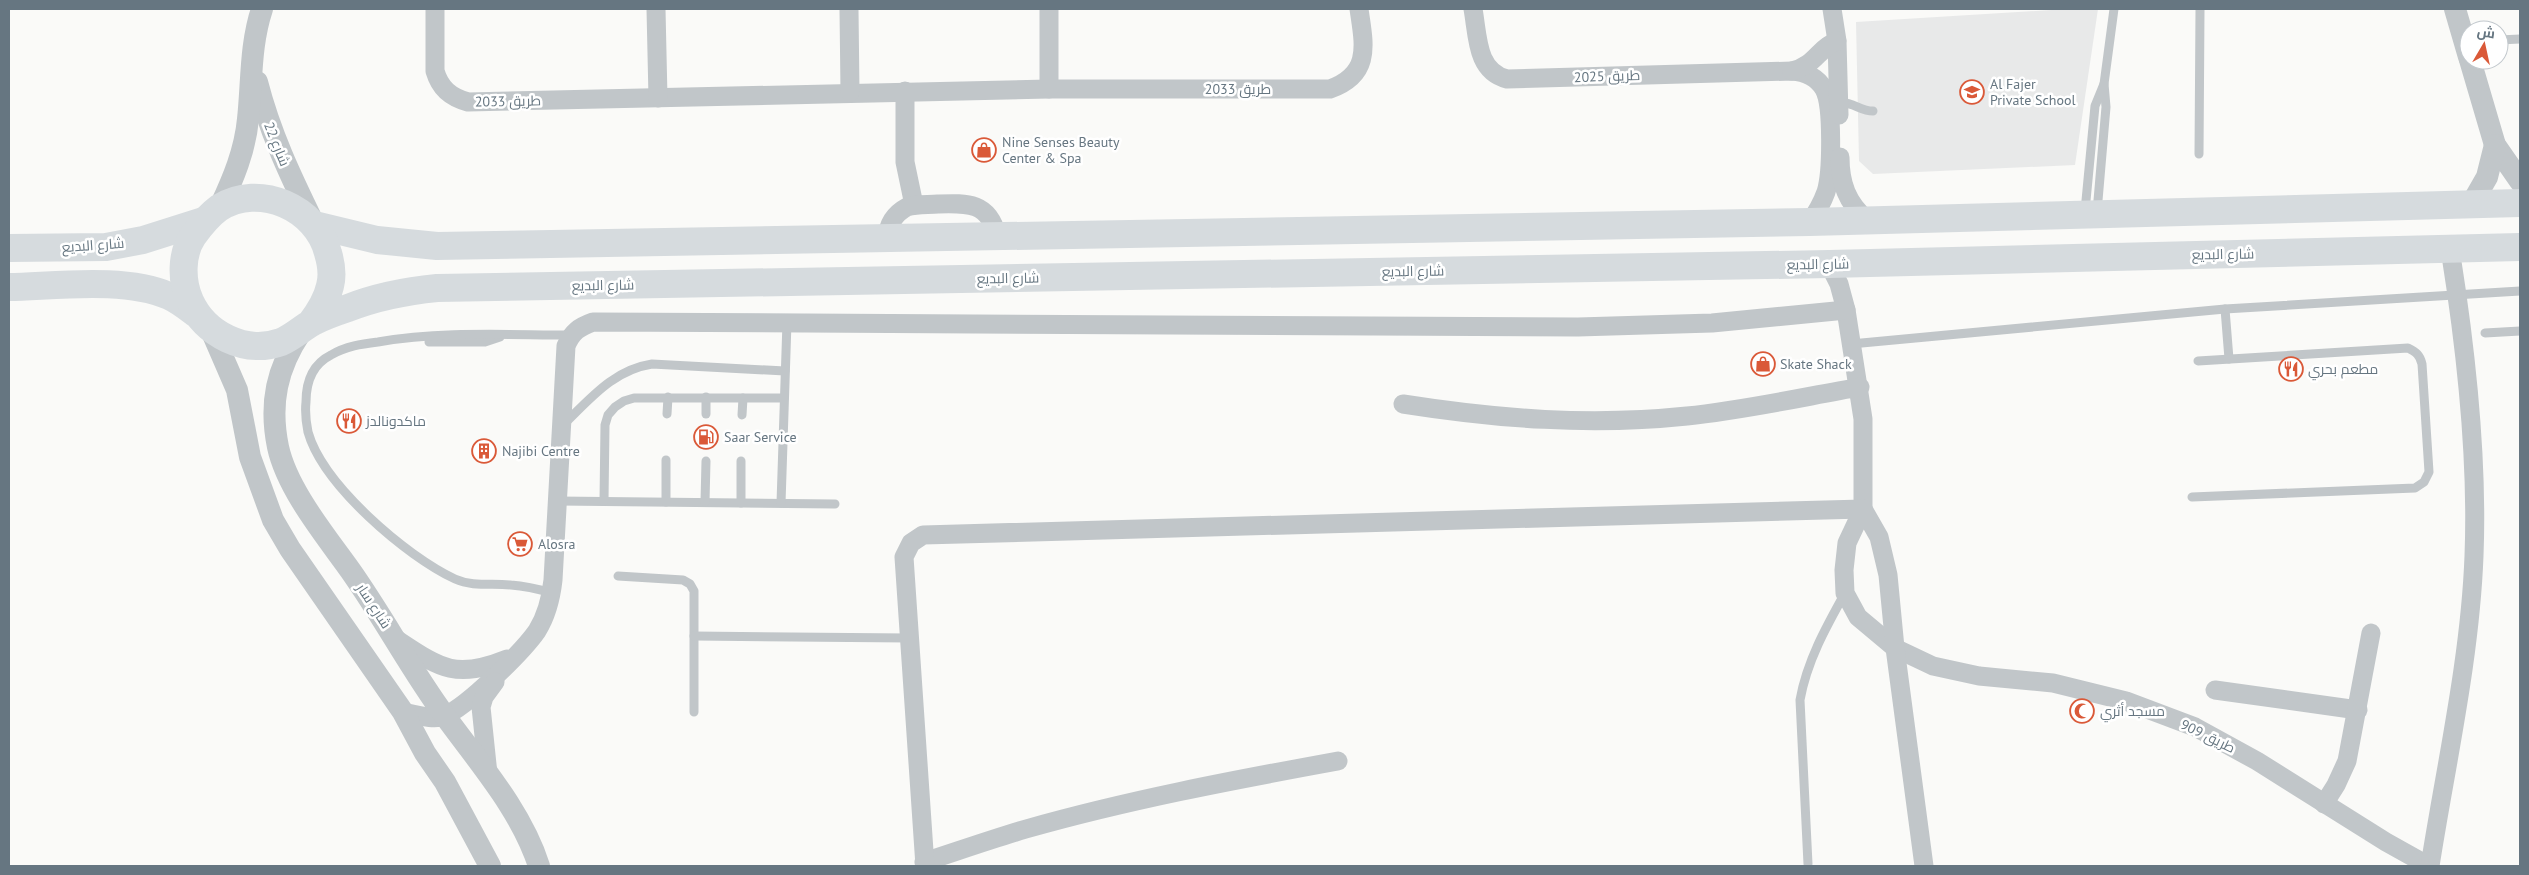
<svg xmlns="http://www.w3.org/2000/svg" width="2529" height="875" font-family="'PT Sans',Cairo,sans-serif">
	<style>
		.built { fill: #e8e9e9 }
		.lines { fill: none; stroke-linecap: round; stroke-linejoin: round }
		.service { stroke: #c1c6c9; stroke-width: 9 }
		.minor { stroke: #c1c6c9; stroke-width: 19 }
		.tertiary { stroke: #c1c6c9; stroke-width: 22 }
		.primary { stroke: #d6dbde; stroke-width: 28 }
		.labels { text-anchor: middle; stroke-width: 5; stroke-linejoin: round; paint-order: stroke }
		.street-label { font-size: 14px; fill: #667681; stroke: #fff }
		.poi-label { font-size: 14px; fill: #667681; stroke: #fff; text-anchor: start }
	</style>
	<rect width="100%" height="100%" fill="#fafaf8"/>
	<!-- built -->
	<polygon class="built" points="2067,9 2098,9 2075,165 1873,174 1859,161 1856,22"/>
	<g class="lines">
		<!-- service -->
		<g class="service">
			<polyline points="2499,40 2520,39"/>
			<path d="M1839,103C1852,101 1860,111 1873,111"/>
			<polyline points="2199,154 2200,9"/>
			<polyline points="2085,211 2095,106 2104,84"/>
			<polyline points="2097,212 2106,107 2104,84 2114,9"/>
			<polyline points="2225,309 2229,359"/>
			<polyline points="2485,333 2520,331"/>
			<polyline points="429,342 485,342 500,337"/>
			<polyline points="1851,344 2225,309 2520,291"/>
			<polyline points="667,414 668,397"/>
			<polyline points="706,414 706,397"/>
			<polyline points="742,415 743,398"/>
			<path d="M563,425C590,399 613,370 652,364L785,371"/>
			<path d="M2192,497L2415,488L2424,482L2429,472L2422,364C2420,355 2416,352 2408,348L2198,361"/>
			<polyline points="558,501 835,504"/>
			<polyline points="604,501 605,425 608,415 615,407 624,401 634,398 784,398"/>
			<polyline points="666,502 666,460"/>
			<polyline points="705,502 706,461"/>
			<polyline points="741,503 741,461"/>
			<polyline points="781,503 787,322"/>
			<polyline points="618,576 683,580 690,584 694,591 694,712"/>
			<path d="M552,593C538,589 525,586 511,585C492,583 473,587 455,579C406,556 323,485 308,432C306,422 305,411 306,402C306,382 313,364 331,355C346,346 362,344 378,342C441,331 507,335 571,335"/>
			<polyline points="694,636 908,638"/>
			<path d="M1808,864L1800,700C1807,661 1826,627 1845,593"/>
		</g>
		<!-- minor -->
		<g class="minor">
			<path d="M435,9V71C440,88 450,97 468,102L1049,89H1330C1372,74 1364,44 1359,9"/>
			<polyline points="656,9 658,98"/>
			<polyline points="849,9 850,92"/>
			<polyline points="1049,9 1049,89"/>
			<path d="M1473,9C1478,36 1476,71 1507,79L1792,71C1806,72 1817,77 1824,89C1833,105 1832,173 1826,192C1822,203 1817,212 1810,222"/>
			<polyline points="1832,9 1837,41 1839,115"/>
			<path d="M1792,71C1816,65 1818,48 1837,41"/>
			<polyline points="905,91 905,162 914,205"/>
			<path d="M1840,157C1840,183 1847,203 1867,220"/>
			<path d="M887,238C888,224 894,214 907,207C917,204 928,205 938,204C967,203 989,202 997,236"/>
			<polyline points="1829,264 1839,284 1846,310 1863,419 1863,509 1847,543 1844,570 1845,593 1858,617 1895,648 1933,666 1979,676 2053,683 2126,701 2195,727 2257,761 2386,842 2429,866"/>
			<path d="M1403,404C1498,419 1591,426 1687,416C1745,410 1803,397 1860,387"/>
			<path d="M396,639C440,668 455,680 507,659"/>
			<polyline points="2215,690 2358,710"/>
			<path d="M403,712C415,714 433,721 444,716C467,707 523,651 537,631C547,615 551,598 553,580L566,346C572,332 579,327 593,322L1578,327L1712,323L1846,310"/>
			<polyline points="488,774 481,707 484,697 495,682"/>
			<polyline points="2324,804 2336,785 2347,761 2371,633"/>
			<path d="M924,862C958,851 992,839 1026,829C1128,800 1234,780 1338,761"/>
			<polyline points="925,866 904,557 911,543 923,535 1863,509 1879,537 1888,575 1895,648 1924,866"/>
			<path d="M2430,866C2446,764 2470,660 2474,556C2478,454 2466,349 2450,249"/>
		</g>
		<!-- tertiary -->
		<g class="tertiary">
			<polyline points="2455,9 2469,57"/>
			<polyline points="2470,60 2495,145 2520,181"/>
			<path d="M257,82C270,133 291,177 314,224"/>
			<polyline points="2471,205 2487,177 2495,145"/>
			<path d="M220,207C233,179 245,151 248,119C252,82 250,45 262,9"/>
			<polyline points="211,330 237,390 250,457 273,520 290,549 403,712 425,753 445,782 490,866"/>
			<path d="M301,332C277,368 269,403 278,447C287,489 325,535 350,570C384,618 411,670 445,716C479,763 521,810 539,866"/>
		</g>
		<!-- primary -->
		<g class="primary">
			<polyline points="315,225 377,240 437,246 1810,222 2520,203"/>
			<polyline points="9,248 106,247 143,240 203,221"/>
			<path d="M9,287C57,286 125,277 169,296C178,300 187,307 195,313"/>
			<path d="M311,323C320,311 327,300 330,286C333,275 331,263 328,253C317,208 259,182 219,208C208,216 201,225 193,236C181,254 181,281 190,301C205,334 245,355 281,342C293,337 302,328 313,322C324,316 336,312 348,308C376,297 406,291 437,288L1829,264L2520,247"/>
		</g>
	</g>
	<!-- icons -->
	<defs>
		<g id="school-ring" transform="scale(1.25)"><circle r="9.5" fill="#fff" stroke="#da5938" stroke-width="1.5"/><path d="M0-5L7-2L0 1L-7-2ZM-4 1L0 2.5L4 1V4Q0 6-4 4Z" fill="#da5938"/></g>
		<g id="shop-ring" transform="scale(1.25)"><circle r="9.5" fill="#fff" stroke="#da5938" stroke-width="1.5"/><path d="M-5-2.5h2.3a2.7 3.5 0 0 1 5.4 0H5L5.5 6h-11ZM-1.5-2.5h3a1.5 2.3 0 0 0-3 0Z" fill="#da5938"/></g>
		<g id="restaurant-ring" transform="scale(1.25)"><circle r="9.5" fill="#fff" stroke="#da5938" stroke-width="1.5"/><path d="M-5-6h1v4h1v-4h1v4h1v-4h1v5L-1.5 .5V6h-2V.5L-5-1ZM5-6V6H3V1.5H1.5Q1.5-4 5-6Z" fill="#da5938"/></g>
		<g id="fuel-ring" transform="scale(1.25)"><circle r="9.5" fill="#fff" stroke="#da5938" stroke-width="1.5"/><path d="M-5.5-6h7V0h2V4h1.3V-2.5L3-4.5l.8-.8L6-3V5H2.5V1h-1V6h-7ZM-4.2-4.7v3.2H.2V-4.7Z" fill="#da5938"/></g>
		<g id="building-ring" transform="scale(1.25)"><circle r="9.5" fill="#fff" stroke="#da5938" stroke-width="1.5"/><path d="M-4-6H4V6H1V3H-1V6H-4ZM-2.5-4.3h1.7v1.8h-1.7ZM.8-4.3h1.7v1.8H.8ZM-2.5-1h1.7V.8h-1.7ZM.8-1h1.7V.8H.8Z" fill="#da5938"/></g>
		<g id="supermarket-ring" transform="scale(1.25)"><circle r="9.5" fill="#fff" stroke="#da5938" stroke-width="1.5"/><path d="M-6-5.5h2.5l.6 2H6L4.5 2H-2.5L-4.4-4H-6ZM-1.5 3.2a1.3 1.3 0 1 0 .1 0ZM3 3.2a1.3 1.3 0 1 0 .1 0Z" fill="#da5938"/></g>
		<g id="mosque-ring" transform="scale(1.25)"><circle r="9.5" fill="#fff" stroke="#da5938" stroke-width="1.5"/><path d="M3.5-4.9A6 6 0 1 0 3.5 4.9A5 5 0 1 1 3.5-4.9Z" fill="#da5938"/></g>
	</defs>
	<g fill-rule="evenodd">
		<use href="#school-ring" x="1972" y="92"/>
		<use href="#shop-ring" x="984" y="150"/>
		<use href="#shop-ring" x="1763" y="364"/>
		<use href="#restaurant-ring" x="2291" y="369"/>
		<use href="#restaurant-ring" x="349" y="421"/>
		<use href="#fuel-ring" x="706" y="437"/>
		<use href="#building-ring" x="484" y="451"/>
		<use href="#supermarket-ring" x="520" y="544"/>
		<use href="#mosque-ring" x="2082" y="711"/>
	</g>
	<g class="labels">
		<!-- street labels -->
		<g class="street-label">
			<text transform="translate(1607 76) rotate(-2)" y="5">طريق 2025</text>
			<text x="1238" y="94">طريق 2033</text>
			<text transform="translate(508 101) rotate(-1)" y="5">طريق 2033</text>
			<text transform="translate(277 144) rotate(68)" y="5">شارع 22</text>
			<text transform="translate(93 245) rotate(-4)" y="5">شارع البديع</text>
			<text transform="translate(2223 254) rotate(-1)" y="5">شارع البديع</text>
			<text transform="translate(1818 264) rotate(-1)" y="5">شارع البديع</text>
			<text transform="translate(1413 271) rotate(-1)" y="5">شارع البديع</text>
			<text transform="translate(1008 278) rotate(-1)" y="5">شارع البديع</text>
			<text transform="translate(603 285) rotate(-1)" y="5">شارع البديع</text>
			<text transform="translate(374 606) rotate(57)" y="5">شارع سار</text>
			<text transform="translate(2208 736) rotate(26)" y="5">طريق 909</text>
		</g>
		<!-- poi labels -->
		<g class="poi-label">
			<text x="1990" y="89">Al Fajer<tspan x="1990" dy="16">Private School</tspan></text>
			<text x="1002" y="147">Nine Senses Beauty<tspan x="1002" dy="16">Center &amp; Spa</tspan></text>
			<text x="1780" y="369">Skate Shack</text>
			<text x="2308" y="374">مطعم بحري</text>
			<text x="366" y="426">ماكدونالدز</text>
			<text x="724" y="442">Saar Service</text>
			<text x="502" y="456">Najibi Centre</text>
			<text x="538" y="549">Alosra</text>
			<text x="2100" y="716">مسجد أثري</text>
		</g>
	</g>
	<!-- border -->
	<rect width="2529" height="875" fill="none" stroke="#667681" stroke-width="20"/>
	<!-- north arrow -->
	<g transform="translate(2484 45) rotate(9)"><circle r="24" fill="#ffffff" stroke="#c2c8cd"/>
	<path d="M0-4L9 19L0 12L-9 19Z" fill="#da5938"/>
	<text y="-8" font-size="14" font-weight="bold" text-anchor="middle" fill="#667681">ش</text>
	</g>
</svg>
